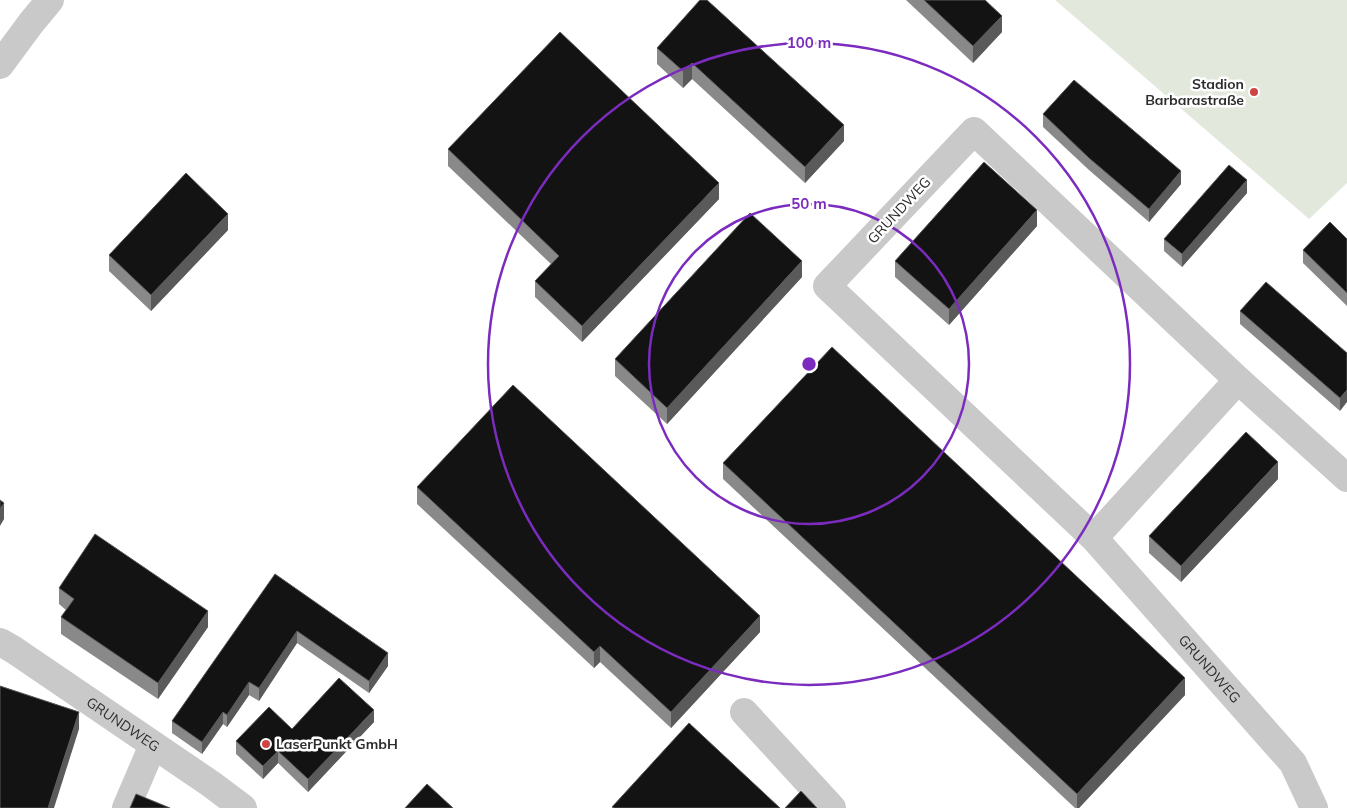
<svg xmlns="http://www.w3.org/2000/svg" width="1347" height="808" font-family="Mulish,sans-serif">
	<style>
		.green { fill: #e2e8dc }
		.lines { fill: none; stroke-linecap: round; stroke-linejoin: round }
		.minor { stroke: #c9c9c9; stroke-width: 28 }
		.wall { fill: #898989 }
		.shaded-wall { fill: #5a5a5a }
		.building { fill: #131313; stroke: #5a5a5a }
		.ring { fill: none; stroke: #7b2cbf; stroke-width: 2.5 }
		.poi-dot { fill: #ce4444; stroke: #fff; stroke-width: 2 }
		.labels { text-anchor: middle; stroke-width: 5; stroke-linejoin: round; paint-order: stroke }
		.poi-label { font-size: 14px; font-weight: bold; fill: #2c2c2c; stroke: #fff; text-anchor: end }
		.street-label { font-size: 14px; fill: #2c2c2c; stroke: #fff }
		.centre { fill: #7b2cbf; stroke: #fff; stroke-width: 2.5 }
		.ring-label { font-size: 15px; text-anchor: middle; font-weight: bold; fill: #7b2cbf; stroke: #fff; stroke-width: 5; stroke-linejoin: round; paint-order: stroke }
	</style>
	<rect width="100%" height="100%" fill="#fff"/>
	<!-- green -->
	<polygon class="green" points="1055,0 1347,0 1347,183 1309,219"/>
	<g class="lines">
		<!-- minor -->
		<g class="minor">
			<polyline points="0,65 31,23 50,0"/>
			<polyline points="1238,380 1347,478"/>
			<path id="s1" d="M1094,538L1238,380L974,131L827,286L1094,538L1293,763L1314,808"/>
			<path id="s2" d="M0,642L14,650L211,784L243,808"/>
			<polyline points="744,712 832,808"/>
			<polyline points="126,808 153,745"/>
		</g>
	</g>
	<!-- wall -->
	<g class="wall">
		<polygon points="700,0 844,141 805,183 692,79 683,88 657,64 657,48"/>
		<polygon points="906,0 985,0 1002,32 973,63"/>
		<polygon points="1043,114 1181,184 1149,222 1089,170 1043,127"/>
		<polygon points="448,149 719,199 582,342 535,297 535,281 551,264 448,166"/>
		<polygon points="1247,193 1182,267 1164,251 1164,239"/>
		<polygon points="1037,226 949,325 895,277 895,261"/>
		<polygon points="228,230 151,311 109,271 109,255"/>
		<polygon points="1347,239 1347,306 1303,263 1303,250"/>
		<polygon points="802,277 667,424 615,376 615,359"/>
		<polygon points="1240,311 1347,353 1340,411 1240,324"/>
		<polygon points="723,463 1185,695 1079,808 1075,808 723,479"/>
		<polygon points="1278,479 1181,582 1149,553 1149,536"/>
		<polygon points="417,487 760,632 671,728 600,662 594,668 417,504"/>
		<polygon points="275,574 388,666 369,693 297,643 259,701 249,695 227,727 223,724 202,754 172,733 172,721"/>
		<polygon points="59,588 208,627 158,699 61,634 61,617 66,610 59,604"/>
		<polygon points="374,722 308,792 278,763 263,779 236,754 236,741 292,729"/>
	</g>
	<!-- shaded-wall -->
	<g class="shaded-wall">
		<polygon points="1002,16 1002,32 973,63 973,46"/>
		<polygon points="692,63 692,79 683,88 683,71"/>
		<polygon points="844,125 844,141 805,183 805,167"/>
		<polygon points="1181,171 1181,184 1149,222 1149,209"/>
		<polygon points="1247,180 1247,193 1182,267 1182,254"/>
		<polygon points="719,183 719,199 582,342 582,326"/>
		<polygon points="1037,210 1037,226 949,325 949,309"/>
		<polygon points="228,214 228,230 151,311 151,295"/>
		<polygon points="802,261 802,277 667,424 667,408"/>
		<polygon points="1347,390 1347,402 1340,411 1340,398"/>
		<polygon points="1278,462 1278,479 1181,582 1181,566"/>
		<polygon points="4,503 4,519 0,526 0,509"/>
		<polygon points="208,611 208,627 158,699 158,683"/>
		<polygon points="760,616 760,632 671,728 671,712"/>
		<polygon points="297,631 297,643 259,701 259,688"/>
		<polygon points="600,646 600,662 594,668 594,652"/>
		<polygon points="388,653 388,666 369,693 369,681"/>
		<polygon points="1185,678 1185,695 1079,808 1077,808 1077,794"/>
		<polygon points="249,682 249,695 227,727 227,715"/>
		<polygon points="374,710 374,722 308,792 308,779"/>
		<polygon points="79,712 79,729 54,808 48,808"/>
		<polygon points="223,712 223,724 202,754 202,742"/>
		<polygon points="278,751 278,763 263,779 263,766"/>
	</g>
	<!-- building -->
	<g class="building">
		<polygon points="700,0 707,0 844,125 805,167 692,63 683,71 657,48"/>
		<polygon points="924,0 985,0 1002,16 973,46"/>
		<polygon points="560,32 719,183 582,326 535,281 559,256 448,149"/>
		<polygon points="1074,80 1181,171 1149,209 1089,158 1043,114"/>
		<polygon points="984,162 1037,210 949,309 895,261"/>
		<polygon points="1229,165 1247,180 1182,254 1164,239"/>
		<polygon points="186,173 228,214 151,295 109,255"/>
		<polygon points="750,213 802,261 667,408 615,359"/>
		<polygon points="1330,222 1347,239 1347,293 1303,250"/>
		<polygon points="1266,282 1347,353 1347,390 1340,398 1240,311"/>
		<polygon points="832,347 1185,678 1077,794 723,463"/>
		<polygon points="513,385 760,616 671,712 600,646 594,652 417,487"/>
		<polygon points="1246,432 1278,462 1181,566 1149,536"/>
		<polygon points="0,500 4,503 0,509"/>
		<polygon points="95,534 208,611 158,683 61,617 74,599 59,588"/>
		<polygon points="275,574 388,653 369,681 297,631 259,688 249,682 227,715 223,712 202,742 172,721"/>
		<polygon points="339,678 374,710 308,779 278,751 263,766 236,741 269,707 292,729"/>
		<polygon points="0,686 79,712 48,808 0,808"/>
		<polygon points="689,723 780,808 614,808 612,807"/>
		<polygon points="427,784 453,808 405,808"/>
		<polygon points="801,791 817,808 785,808"/>
		<polygon points="136,794 170,808 130,808"/>
	</g>
	<!-- distance rings -->
	<g class="ring">
		<circle cx="809" cy="364" r="160"/>
		<circle cx="809" cy="364" r="321"/>
	</g>
	<!-- markers -->
	<g class="poi-dot">
		<circle cx="1254" cy="92" r="5"/>
		<circle cx="266" cy="744" r="5"/>
	</g>
	<g class="labels">
		<!-- poi labels -->
		<g class="poi-label">
			<text x="1244" y="89">Stadion<tspan x="1244" dy="16">Barbarastraße</tspan></text>
			<text x="276" y="749" text-anchor="start">LaserPunkt GmbH</text>
		</g>
		<!-- street labels -->
		<g class="street-label">
			<text transform="translate(899 210) rotate(-47)" y="5">GRUNDWEG</text>
			<text dy="5" stroke="none"><textPath href="#s1" startOffset="1332">GRUNDWEG</textPath></text>
			<text dy="5" stroke="none"><textPath href="#s2" startOffset="148">GRUNDWEG</textPath></text>
		</g>
	</g>
	<circle cx="809" cy="364" r="8" class="centre"/>
	<g class="ring-label">
		<text x="809" y="48">100 m</text>
		<text x="809" y="209">50 m</text>
	</g>
</svg>
